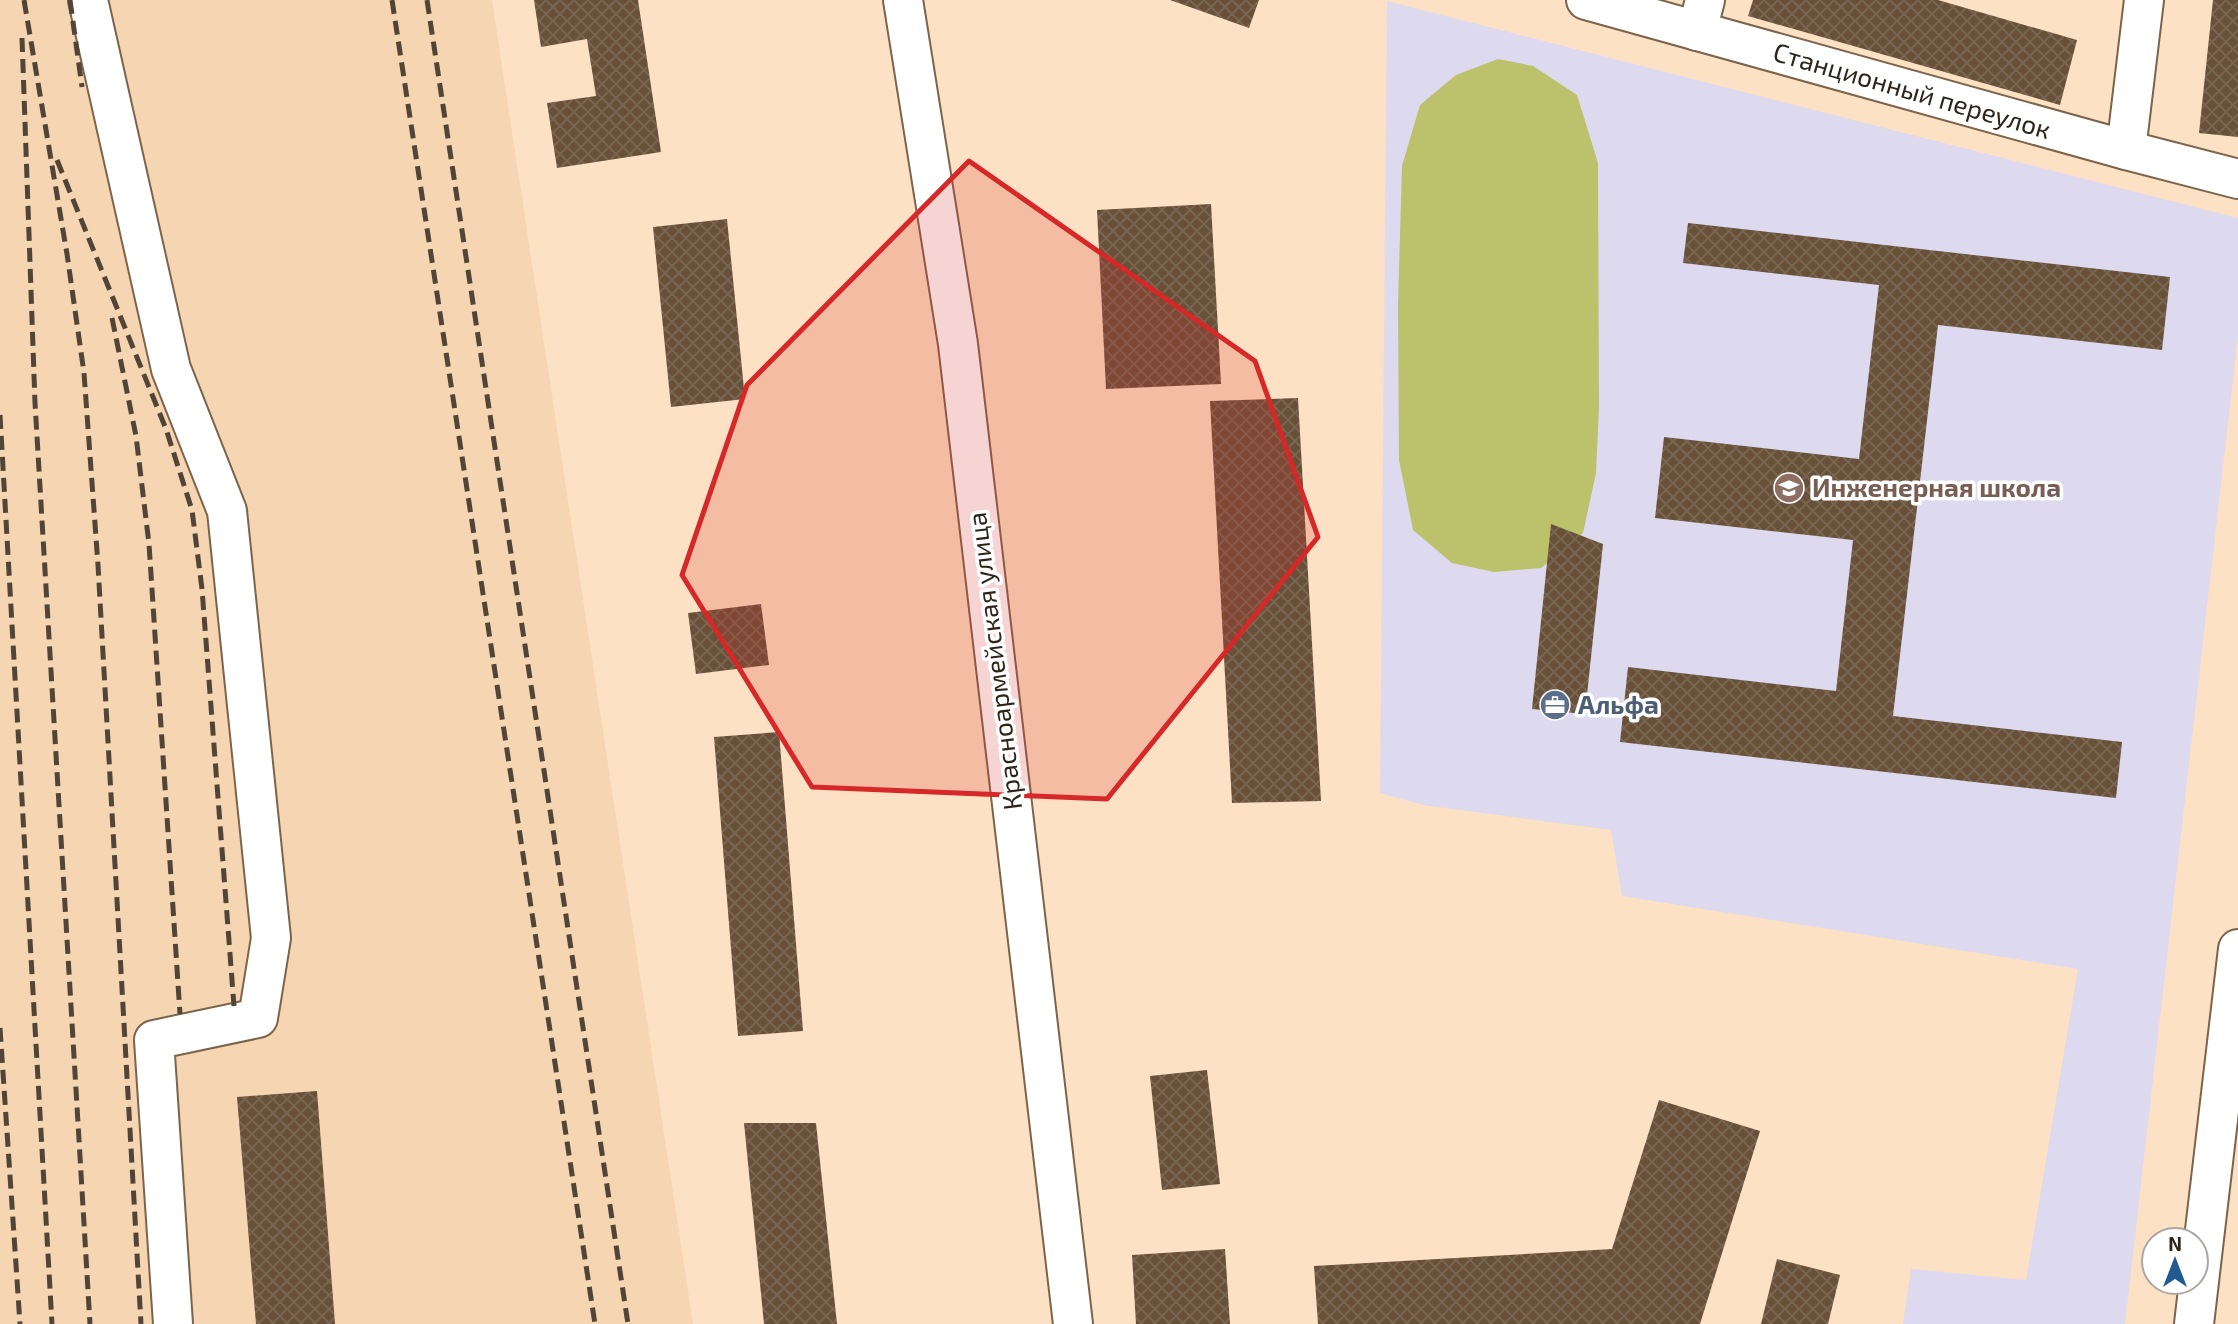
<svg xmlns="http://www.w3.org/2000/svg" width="2238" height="1324" font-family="'Exo 2',sans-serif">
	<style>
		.built { fill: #f6d5b3 }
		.education { fill: #ddd9ee }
		.garden { fill: #bbc26b }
		.building { fill: url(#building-cross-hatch) }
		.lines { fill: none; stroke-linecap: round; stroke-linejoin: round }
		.minor-casing { stroke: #7c644b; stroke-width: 42 }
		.minor { stroke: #fff; stroke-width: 38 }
		.rail { stroke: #524537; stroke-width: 5; stroke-dasharray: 14 7; stroke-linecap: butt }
		.marked { fill: #d62828; fill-opacity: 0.2; stroke: #d62828; stroke-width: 5; stroke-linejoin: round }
		.labels { text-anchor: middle; stroke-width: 7; stroke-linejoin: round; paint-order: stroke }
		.street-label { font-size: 26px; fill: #2e2419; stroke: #fff }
		.education-label { font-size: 26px; font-weight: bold; fill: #785e54; stroke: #fff; text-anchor: start }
		.service-label { font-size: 26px; font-weight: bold; fill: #4e5e75; stroke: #fff; text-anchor: start }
	</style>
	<defs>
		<pattern id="building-cross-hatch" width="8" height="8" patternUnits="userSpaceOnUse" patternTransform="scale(1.75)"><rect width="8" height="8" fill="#695139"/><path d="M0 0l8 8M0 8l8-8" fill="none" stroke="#7a6753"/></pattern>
	</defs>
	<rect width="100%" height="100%" fill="#fde1c4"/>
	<!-- built -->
	<polygon class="built" points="0,0 492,0 693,1324 0,1324"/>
	<!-- education -->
	<polygon class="education" points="1387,1 2238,218 2238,335 2125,1324 1903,1324 1911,1269 2026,1280 2078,969 1622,896 1611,830 1423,805 1380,793"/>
	<!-- garden -->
	<polygon class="garden" points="1498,59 1533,66 1577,95 1598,163 1599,406 1596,473 1583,533 1541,568 1494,572 1452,563 1413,530 1399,460 1398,305 1402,166 1420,105 1456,75"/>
	<!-- building -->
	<g class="building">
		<polygon points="534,0 638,0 661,152 557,168 547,103 596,96 587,39 541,47"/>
		<polygon points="1170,0 1259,0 1249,28"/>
		<polygon points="1753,0 1938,0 2077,40 2060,105 1748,16"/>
		<polygon points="2213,0 2238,0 2238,137 2199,133"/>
		<polygon points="1211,204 1221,384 1106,389 1097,210"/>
		<polygon points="727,219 745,399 671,407 653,227"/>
		<polygon points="1688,223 2170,277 2162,350 1938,325 1893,716 2122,742 2116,798 1620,742 1628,667 1836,691 1853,540 1655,518 1664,437 1859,459 1879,285 1683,263"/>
		<polygon points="1298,398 1321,801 1232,803 1210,401"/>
		<polygon points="1551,524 1603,544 1585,714 1532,709"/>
		<polygon points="761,604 769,665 696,674 688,613"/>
		<polygon points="779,732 803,1031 738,1036 714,737"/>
		<polygon points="1207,1070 1220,1184 1162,1190 1150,1076"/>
		<polygon points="317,1091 335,1324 256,1324 237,1097"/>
		<polygon points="1659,1100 1760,1131 1700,1324 1318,1324 1314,1266 1612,1249"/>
		<polygon points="744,1123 816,1123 837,1324 764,1324"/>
		<polygon points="1225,1249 1230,1324 1136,1324 1132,1255"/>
		<polygon points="1777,1259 1840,1275 1828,1324 1761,1324"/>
	</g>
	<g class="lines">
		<!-- minor casing -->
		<g class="minor-casing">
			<g id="minor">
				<polyline points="88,0 171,369 227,511 271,938 258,1018 154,1040 173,1324"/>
				<polyline points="903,0 958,344 1073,1324"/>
				<polyline points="1586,0 2126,150 2238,179"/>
				<polyline points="1697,31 1705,0"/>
				<polyline points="2126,150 2144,0"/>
				<polyline points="2194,1324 2238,949"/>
			</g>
		</g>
		<!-- minor -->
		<use href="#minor" class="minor"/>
		<!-- rail -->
		<g class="rail">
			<polyline points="24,0 67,254 84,373 98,565 141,1324"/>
			<polyline points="70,0 82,87"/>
			<polyline points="392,0 595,1324"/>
			<polyline points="427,0 628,1324"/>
			<polyline points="22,38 35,403 90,1324"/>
			<polyline points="57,160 166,429 192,510 202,589 234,1006"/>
			<polyline points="112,318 136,436 149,544 180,1014"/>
			<polyline points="0,415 52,1324"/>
			<polyline points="0,1028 20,1324"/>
		</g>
	</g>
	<!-- marked area -->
	<path class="marked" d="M969,161L1255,361L1318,537L1107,799L812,787L682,575L747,385Z"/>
	<!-- icons -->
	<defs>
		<g id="school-disc" transform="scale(1.575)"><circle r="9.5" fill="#8d6e63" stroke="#fff"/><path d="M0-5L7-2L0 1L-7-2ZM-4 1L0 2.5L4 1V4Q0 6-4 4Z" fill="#fff"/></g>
		<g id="office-disc" transform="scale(1.575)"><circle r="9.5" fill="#5c6f8a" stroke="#fff"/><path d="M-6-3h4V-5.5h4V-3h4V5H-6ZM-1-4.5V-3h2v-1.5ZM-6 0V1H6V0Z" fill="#fff"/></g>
	</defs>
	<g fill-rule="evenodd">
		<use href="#school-disc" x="1789" y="488"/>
		<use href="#office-disc" x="1555" y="705"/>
	</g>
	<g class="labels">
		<!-- street labels -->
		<g class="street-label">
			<text transform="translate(1912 91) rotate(16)" y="9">Станционный переулок</text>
			<text transform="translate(995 661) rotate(-97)" y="9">Красноармейская улица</text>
		</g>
		<!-- education labels -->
		<g class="education-label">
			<text x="1812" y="497">Инженерная школа</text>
		</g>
		<!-- service labels -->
		<g class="service-label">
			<text x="1578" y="714">Альфа</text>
		</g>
	</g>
	<!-- north arrow -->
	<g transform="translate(2175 1261)"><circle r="33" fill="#ffffff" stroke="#aba7a3" stroke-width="2"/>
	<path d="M0-5L12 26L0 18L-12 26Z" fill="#215991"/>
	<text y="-10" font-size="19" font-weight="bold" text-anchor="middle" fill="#2e2419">N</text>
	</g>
</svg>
